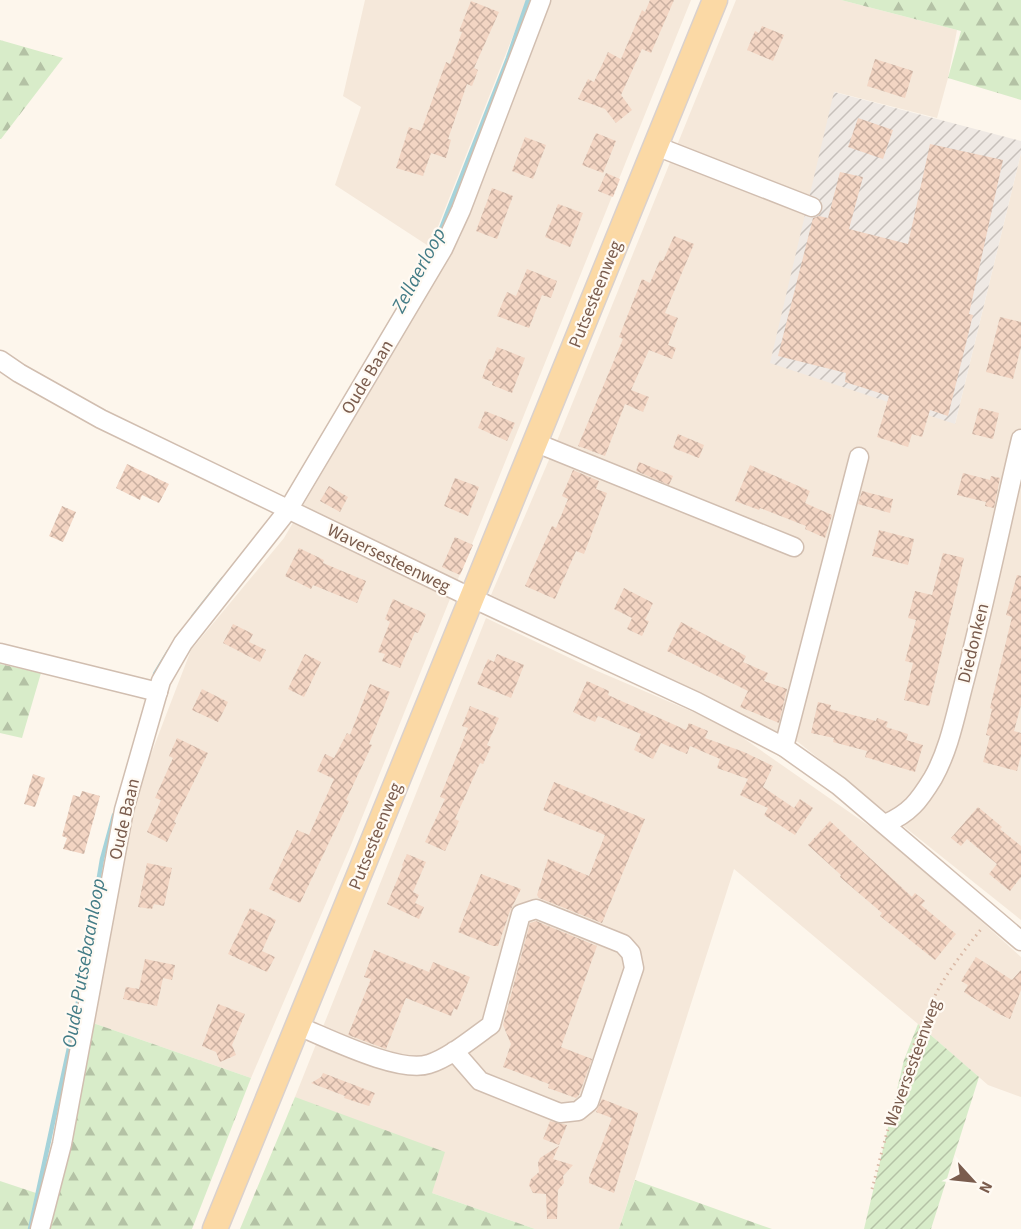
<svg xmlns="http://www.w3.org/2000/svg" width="1021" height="1229" font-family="'Source Sans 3',sans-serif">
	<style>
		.residential { fill: #f5e8da }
		.industrial { fill: url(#industrial-furrows) }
		.forest { fill: url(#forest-firs) }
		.garden { fill: url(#garden-furrows) }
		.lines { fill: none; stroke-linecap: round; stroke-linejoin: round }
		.stream { stroke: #a5d3da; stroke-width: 4.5 }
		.building { fill: url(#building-cross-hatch) }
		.minor-casing { stroke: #d1beb0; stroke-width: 21 }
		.major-casing { stroke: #dad1cd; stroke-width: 27 }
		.path { stroke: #d9b8a5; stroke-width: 3; stroke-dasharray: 1.5 4.5; stroke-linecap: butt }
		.minor { stroke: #fff; stroke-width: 18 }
		.major { stroke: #fbd9a5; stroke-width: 24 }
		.labels { text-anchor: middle; stroke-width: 4.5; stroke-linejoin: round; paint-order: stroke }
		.street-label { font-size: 18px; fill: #7a5c4d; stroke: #fffaf3 }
		.water-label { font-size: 20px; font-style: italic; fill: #437c86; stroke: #fffaf3 }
	</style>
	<defs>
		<pattern id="industrial-furrows" width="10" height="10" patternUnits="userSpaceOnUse" patternTransform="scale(1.5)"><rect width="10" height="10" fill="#efe9e4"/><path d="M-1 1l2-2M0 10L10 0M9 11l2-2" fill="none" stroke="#c7c0bb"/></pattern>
		<pattern id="forest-firs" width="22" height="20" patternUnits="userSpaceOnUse" patternTransform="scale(1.5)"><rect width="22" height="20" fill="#d8ecc9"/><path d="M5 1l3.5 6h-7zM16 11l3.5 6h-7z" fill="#b4c2a5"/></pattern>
		<pattern id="garden-furrows" width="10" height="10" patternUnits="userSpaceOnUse" patternTransform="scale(1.5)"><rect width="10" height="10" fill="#d8ecc9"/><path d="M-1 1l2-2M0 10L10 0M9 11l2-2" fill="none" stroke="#b4c2a5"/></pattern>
		<pattern id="building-cross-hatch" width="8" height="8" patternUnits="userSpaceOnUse" patternTransform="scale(1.5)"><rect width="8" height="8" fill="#f3d5c3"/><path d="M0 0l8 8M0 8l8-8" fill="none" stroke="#cab0a1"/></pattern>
	</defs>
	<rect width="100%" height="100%" fill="#fdf6ec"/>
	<!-- residential -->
	<g class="residential">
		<polygon points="365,0 527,0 430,247 335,185 361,107 343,96"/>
		<polygon points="550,0 691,0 351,845 251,1078 93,1023 129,826 148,762 191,650 284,538 460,238"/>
		<polygon points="736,0 841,0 957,30 948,78 937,118 835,92 955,424 1021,153 1021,920 798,742 491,595 557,441"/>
		<polygon points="486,618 595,670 726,726 895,844 1021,957 1021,1097 988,1085 918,1024 734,869 619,1229 535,1229 432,1193 295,1097"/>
	</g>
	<!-- industrial -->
	<polygon class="industrial" points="834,92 1021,141 1021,153 955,424 770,363"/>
	<!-- forest -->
	<g class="forest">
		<polygon points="841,0 1021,0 1021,100 948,78 961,31"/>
		<polygon points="0,40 63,58 1,139 0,139"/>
		<polygon points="0,664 41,673 22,738 0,733"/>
		<polygon points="93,1023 251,1078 192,1229 44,1229"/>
		<polygon points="295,1097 445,1152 432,1193 535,1229 240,1229"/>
		<polygon points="635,1180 772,1229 619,1229"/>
		<polygon points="0,1181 39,1194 33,1229 0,1229"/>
	</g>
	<!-- garden -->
	<polygon class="garden" points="918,1024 979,1077 931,1229 864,1229 904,1060"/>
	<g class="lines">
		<!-- stream -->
		<g class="stream">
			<polyline points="433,249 508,58 528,0"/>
			<polyline points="193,617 223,579"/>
			<polyline points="155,674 169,651"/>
			<polyline points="30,1229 75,1020 102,859 114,815"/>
		</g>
	</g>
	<!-- building -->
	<g class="building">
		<polygon points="650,0 674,0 651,53 642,49 621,95 632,110 616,123 605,109 578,99 588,79 594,82 608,52 621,59 642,10 645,12"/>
		<polygon points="471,1 499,12 474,68 478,70 472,86 467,84 448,139 451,140 446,158 431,153 423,176 396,168 409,127 421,131 446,62 450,64 462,32 459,31"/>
		<polygon points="762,26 784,35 773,61 747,50 755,31 759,33"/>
		<polygon points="875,59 913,71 905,98 867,86"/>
		<polygon points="858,118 893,130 883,159 848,147"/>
		<polygon points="596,133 616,141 603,173 582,165"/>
		<polygon points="525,137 546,145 533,179 512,171"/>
		<polygon points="930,144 1003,160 969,314 973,315 948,416 930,410 922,437 912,434 908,447 877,437 889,396 845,382 846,373 778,356 813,218 819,216 828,218 840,172 863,177 849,229 908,244"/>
		<polygon points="606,173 620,179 613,197 598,191"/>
		<polygon points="492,188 513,196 497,239 476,231"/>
		<polygon points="558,204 583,213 570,247 545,237"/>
		<polygon points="674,236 694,244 665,313 678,318 668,345 676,348 672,359 649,350 631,390 649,397 643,412 625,404 605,456 578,446 623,339 619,337 642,279 650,283 660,260 663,261"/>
		<polygon points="527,269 557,281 551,298 542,295 529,328 497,316 507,292 516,296"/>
		<polygon points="1000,317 1021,322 1021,347 1013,379 986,372"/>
		<polygon points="497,347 525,358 512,393 492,385 493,382 482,378 489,359 492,360"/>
		<polygon points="979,408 999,413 993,439 972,434"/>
		<polygon points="485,411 515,423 507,441 478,428"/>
		<polygon points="678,434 704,445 699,458 673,448"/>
		<polygon points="639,462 673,476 669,485 636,471"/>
		<polygon points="127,464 169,484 159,503 142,495 140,500 116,488"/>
		<polygon points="750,465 810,491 805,503 832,515 825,538 805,529 806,526 760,508 759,510 735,501"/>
		<polygon points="573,470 599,481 596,489 607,493 584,554 576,551 555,599 525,586 552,526 556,528 568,499 562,496"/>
		<polygon points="963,473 990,480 991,476 1000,478 994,508 985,506 986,502 957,495"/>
		<polygon points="455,478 479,487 468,516 444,506"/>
		<polygon points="329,486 348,497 340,512 320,501"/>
		<polygon points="862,491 893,499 890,513 858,504"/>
		<polygon points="62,506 76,512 63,542 49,536"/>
		<polygon points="879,530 914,539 908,565 872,556"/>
		<polygon points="455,537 473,545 460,575 442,567"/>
		<polygon points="299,548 324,560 323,563 366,581 357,603 313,585 311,589 285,576"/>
		<polygon points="943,553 964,558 929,706 904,700 913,663 905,661 916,620 908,618 915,591 932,595"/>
		<polygon points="1017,575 1021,576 1021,705 1014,731 1021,733 1021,755 1017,771 983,762 990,736 986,735 992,709 990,708 1012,617 1006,615"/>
		<polygon points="624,588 653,603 645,620 649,621 642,636 627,629 632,618 614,609"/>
		<polygon points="393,599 426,614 418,633 415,632 400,668 382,661 385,654 378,652 390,622 385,619"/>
		<polygon points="681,622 746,656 743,662 768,673 764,681 787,689 779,723 740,707 748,691 667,651"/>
		<polygon points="233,624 253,634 249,642 266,650 260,662 223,643"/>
		<polygon points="305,654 321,662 304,697 288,689"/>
		<polygon points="497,654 524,665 511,698 477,684 488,659 494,662"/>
		<polygon points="587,681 609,691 608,695 686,730 689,723 708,731 705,738 744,752 773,766 763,787 794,808 800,799 813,808 795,835 764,815 768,808 740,795 748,779 717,768 720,759 690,746 687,754 661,743 653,759 634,750 641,734 598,716 595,722 573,712"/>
		<polygon points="370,684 390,692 369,744 372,745 346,800 349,801 300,903 269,889 297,830 309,835 334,779 317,771 325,754 334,758 347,733 350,735"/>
		<polygon points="202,689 228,702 218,722 192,710"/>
		<polygon points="818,702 831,705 830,709 876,721 877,718 888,722 886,727 908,734 906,740 923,745 915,772 865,757 867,751 833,742 834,738 811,733"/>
		<polygon points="470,706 499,718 487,745 491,747 483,764 480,763 455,819 459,821 445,851 425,842 445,799 440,797 468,728 462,726"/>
		<polygon points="177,738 208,753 174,822 176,823 167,842 147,832 161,800 155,798 173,758 169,756"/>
		<polygon points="33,774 45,778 35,807 24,804"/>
		<polygon points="554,782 645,819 602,923 539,898 537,895 548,859 589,876 605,835 543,810"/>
		<polygon points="82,791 100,796 84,854 63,849 67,838 62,836 73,795 80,797"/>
		<polygon points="978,807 1002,827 1000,829 1021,846 1021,877 1010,891 989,874 997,864 967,839 961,846 951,838"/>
		<polygon points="830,821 912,897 915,893 925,901 921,905 956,934 935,960 880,916 882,913 840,877 841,875 808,845"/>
		<polygon points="407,854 426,862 413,892 419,895 415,903 424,907 419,919 387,904 403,866 402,865"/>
		<polygon points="147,863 172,868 164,906 154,904 152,909 138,907"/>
		<polygon points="481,874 521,889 510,911 498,946 493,946 458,932"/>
		<polygon points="250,908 276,920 262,951 275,957 267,972 228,954"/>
		<polygon points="536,921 597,946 561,1047 592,1059 579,1095 576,1098 548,1088 549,1084 503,1067 511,1044 503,1025 530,923"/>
		<polygon points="374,950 429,972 433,962 470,977 457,1010 454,1008 451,1016 406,998 386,1049 348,1035 371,979 364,977"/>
		<polygon points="976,957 1012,980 1021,970 1021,990 1010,1019 997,1013 964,992 968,985 961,981"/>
		<polygon points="145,959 175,965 172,980 163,978 157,1006 123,999 126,987 139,989"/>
		<polygon points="218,1004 245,1014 232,1045 236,1055 220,1062 216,1052 202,1046"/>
		<polygon points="323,1073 375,1093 369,1106 344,1098 345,1096 311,1083 321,1077"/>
		<polygon points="602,1099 638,1113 614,1193 589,1183 589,1178 612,1118 596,1112"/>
		<polygon points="550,1121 567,1125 559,1145 543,1139"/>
		<polygon points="559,1146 553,1159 573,1165 563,1176 564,1183 558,1190 557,1219 547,1219 546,1194 533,1193 529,1185 531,1179 539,1172 538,1163 540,1158"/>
	</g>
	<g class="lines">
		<!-- minor casing -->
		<g class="minor-casing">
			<g id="minor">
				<polyline points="656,146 812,207"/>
				<polyline points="0,360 19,373 101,419 472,598 697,702 784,747 839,786 1021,941"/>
				<polyline points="534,442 794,547"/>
				<polyline points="0,653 158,692"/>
				<polyline points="784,747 859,457"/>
				<path d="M885,824C910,813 919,801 933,778C950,748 956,712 965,679C986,599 1002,519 1021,439"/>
				<path d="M298,1026C328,1038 399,1074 429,1064C449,1058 474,1037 491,1025L521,914L536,909L623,944L631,953L634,968L589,1102L578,1111L560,1113L480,1081L454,1051"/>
				<polyline points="40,1229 62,1144 124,810 161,681 183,643 288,510 443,249 461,210 541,0"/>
			</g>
		</g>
		<!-- major casing -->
		<g class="major-casing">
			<polyline id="major" points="215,1229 715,0"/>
		</g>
		<!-- path -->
		<path class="path" d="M872,1189C890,1122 906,1050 939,988C951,967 967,947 982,928"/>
		<!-- minor -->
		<use href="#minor" class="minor"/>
		<!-- major -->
		<use href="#major" class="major"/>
	</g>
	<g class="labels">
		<!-- street labels -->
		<g class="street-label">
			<text transform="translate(595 294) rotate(-68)" y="6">Putsesteenweg</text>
			<text transform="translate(367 377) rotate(-59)" y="6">Oude Baan</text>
			<text transform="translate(389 558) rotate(26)" y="6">Waversesteenweg</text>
			<text transform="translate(973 643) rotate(-76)" y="6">Diedonken</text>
			<text transform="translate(124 819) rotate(-77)" y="6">Oude Baan</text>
			<text transform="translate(375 836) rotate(-68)" y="6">Putsesteenweg</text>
			<text transform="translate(912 1063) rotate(-70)" y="6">Waversesteenweg</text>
		</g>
		<!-- water labels -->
		<g class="water-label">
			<text transform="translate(418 270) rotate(-62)" y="7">Zellaerloop</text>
			<text transform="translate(83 963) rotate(-80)" y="7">Oude Putsebaanloop</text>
		</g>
	</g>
	<!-- north arrow -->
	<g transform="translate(973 1181) rotate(117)" stroke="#fffaf3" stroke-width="4.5" paint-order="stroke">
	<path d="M0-4.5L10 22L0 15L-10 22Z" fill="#7a5c4d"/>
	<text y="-9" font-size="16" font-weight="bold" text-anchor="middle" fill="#7a5c4d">N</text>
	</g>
</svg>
